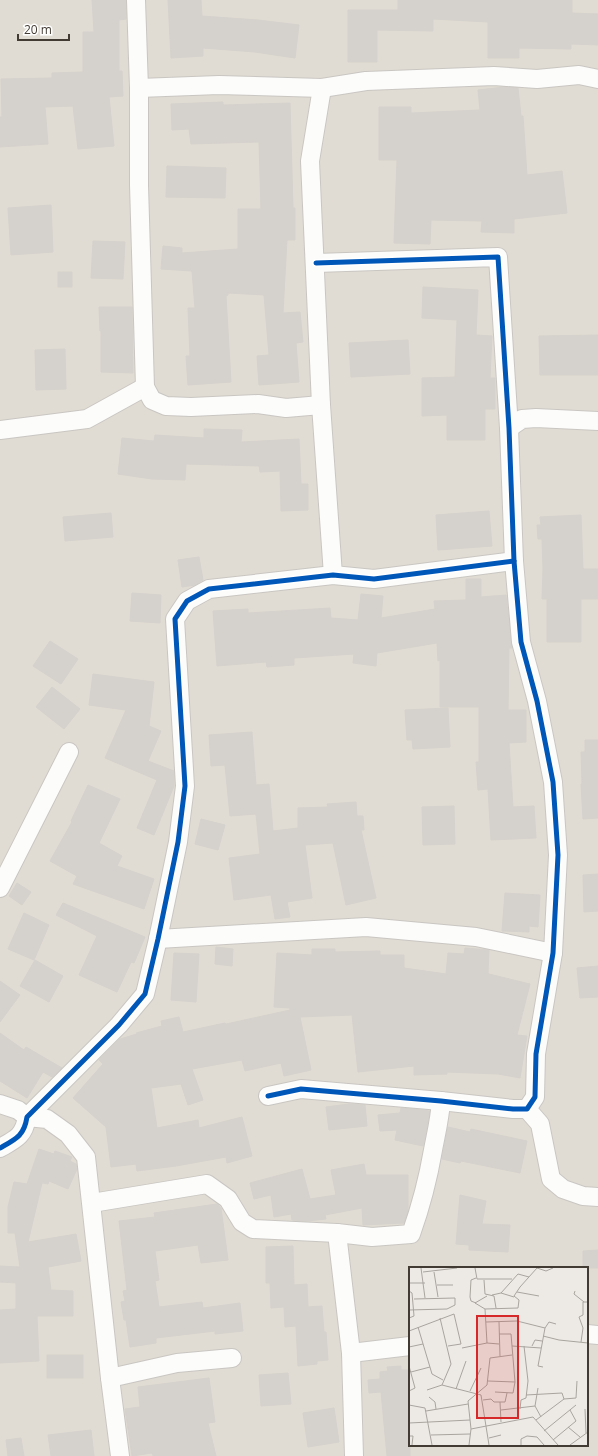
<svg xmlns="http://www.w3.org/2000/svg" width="598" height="1456" font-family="'Open Sans',sans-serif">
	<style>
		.residential { fill: #e1dcd3; fill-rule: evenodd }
		.building { fill: #d5d1cd; stroke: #d5d1cc }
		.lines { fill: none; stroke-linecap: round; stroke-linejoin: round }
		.minor-casing { stroke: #c9c6c2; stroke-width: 20 }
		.minor { stroke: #fcfcfb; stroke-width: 18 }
		.cycleway-casing { stroke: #fff; stroke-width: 8 }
		.cycleway { stroke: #0057b8; stroke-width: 5 }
		.inset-road { fill: none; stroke: #a9a49e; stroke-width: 1 }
		.view { fill: #d62828; fill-opacity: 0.15; stroke: #d62828; stroke-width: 2 }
		.inset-edge { fill: none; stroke: #423b33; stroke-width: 2 }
	</style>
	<rect width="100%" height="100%" fill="#edeae6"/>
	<!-- residential -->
	<path class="residential" d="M0,0H598V1456H0ZM410,1268H587V1445H410Z"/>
	<!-- building -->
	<g class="building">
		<polygon points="92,0 126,0 126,19 119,20 119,71 122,71 123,96 109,97 114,146 78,149 73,106 45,107 48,144 0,147 0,117 2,117 1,79 52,78 52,73 83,72 83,32 94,32"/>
		<polygon points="168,0 201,0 202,16 258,20 299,25 295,58 255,52 203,48 203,56 171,58"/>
		<polygon points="398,0 572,0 572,13 598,14 598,45 571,44 571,49 519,48 519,58 488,58 488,22 433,19 433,31 377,30 377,62 348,62 348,10 398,10"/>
		<polygon points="505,87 518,88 521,116 523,116 527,175 562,171 567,213 514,219 514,233 481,232 482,221 431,220 430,244 394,243 397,160 379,160 379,107 411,107 411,113 480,110 478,90"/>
		<polygon points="223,102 223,105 290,103 293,208 295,208 295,240 287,240 283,313 300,312 303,342 296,343 299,382 259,385 257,356 269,355 264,295 228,293 228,295 226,296 231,382 188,385 186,356 190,356 188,308 195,308 192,271 161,269 163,246 182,248 182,253 238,249 238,209 261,209 259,142 191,144 189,129 172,130 171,104"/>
		<polygon points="167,166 226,168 225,198 166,197"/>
		<polygon points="51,205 53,252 11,255 8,208"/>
		<polygon points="93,241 125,242 123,279 91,278"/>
		<rect x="58" y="272" width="14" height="15"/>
		<polygon points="423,287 478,290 476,335 492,336 490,378 495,378 495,409 485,409 485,440 447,440 447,415 422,416 422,378 455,377 457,320 422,318"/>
		<polygon points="99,307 132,307 133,373 101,372 101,331 100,331"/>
		<polygon points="598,335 598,375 540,375 539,336"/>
		<polygon points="408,340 410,374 351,377 349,343"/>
		<polygon points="65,349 66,389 36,390 35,350"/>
		<polygon points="204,429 242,430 241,442 299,439 301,484 308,484 308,510 281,511 280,471 260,472 259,466 186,464 185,480 152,479 118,474 122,438 154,441 155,435 204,438"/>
		<polygon points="489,511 492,546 438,550 436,515"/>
		<polygon points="111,513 113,537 65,541 63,517"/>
		<polygon points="581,515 583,569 598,569 598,599 581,599 581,642 547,642 547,599 542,599 543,569 542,539 538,539 537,525 541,525 540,517"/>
		<polygon points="199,557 203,580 195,585 182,587 178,560"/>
		<polygon points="466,579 481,579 481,597 506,595 512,648 509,648 508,710 526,710 526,742 509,743 513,807 534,806 536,838 491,840 488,789 478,790 476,762 479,762 479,707 440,707 440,660 438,661 437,643 377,653 376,666 353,663 354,654 294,658 294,665 267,667 266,662 217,666 213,611 248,609 248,613 330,608 331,618 358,620 361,594 383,596 381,618 435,609 434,601 466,600"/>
		<polygon points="132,593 161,595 160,623 130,621"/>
		<polygon points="50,641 78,659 61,684 33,666"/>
		<polygon points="93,674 154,682 149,726 161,731 148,761 174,771 174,786 154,835 137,828 157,780 105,758 126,710 89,705"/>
		<polygon points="52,687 80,709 64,729 36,707"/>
		<polygon points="448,708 450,747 413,749 412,740 407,740 405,710"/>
		<polygon points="252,732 256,785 269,784 273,831 298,828 298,808 328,807 327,804 356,802 357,816 363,816 364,830 361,830 376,898 346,905 333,843 305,845 312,898 287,902 290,917 275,919 271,895 234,900 229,858 260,854 256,814 230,816 225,765 211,766 209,735"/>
		<polygon points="585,740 598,740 598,818 583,819 581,784 582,784 581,752 585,752"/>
		<polygon points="88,785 120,799 99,843 122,856 117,866 154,879 144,909 73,884 77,876 50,861 72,822 71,821"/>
		<polygon points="454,806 455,844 423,845 422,807"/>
		<polygon points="201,819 225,825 218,850 195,844"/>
		<polygon points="598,874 598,911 584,912 583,875"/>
		<polygon points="17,883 31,892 22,905 9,896"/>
		<polygon points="505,893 540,895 538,927 529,926 529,932 502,931"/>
		<polygon points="63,903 145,937 134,963 131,962 117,992 79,975 97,936 56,915"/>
		<polygon points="24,913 49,925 34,960 8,949"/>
		<polygon points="216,947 233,949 232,966 215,964"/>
		<polygon points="465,948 489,950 488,973 489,974 530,984 517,1035 527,1036 520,1078 498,1074 447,1072 447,1074 414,1075 414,1066 358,1072 352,1015 300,1017 311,1070 284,1076 281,1063 245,1071 242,1060 192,1069 203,1100 188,1105 181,1084 151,1088 157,1128 198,1120 199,1128 242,1117 252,1156 227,1163 226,1157 176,1166 137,1171 136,1164 111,1167 106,1127 73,1098 103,1064 99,1060 120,1039 137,1034 136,1033 162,1026 161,1021 179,1017 183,1032 225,1023 226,1024 290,1010 290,1008 274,1007 277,953 312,955 312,949 335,949 335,952 380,951 380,955 404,955 404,968 446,974 448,953 464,954"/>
		<polygon points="174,953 199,954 196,1002 171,1000"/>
		<polygon points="35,960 63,976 49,1002 20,986"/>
		<polygon points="598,966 598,997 580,998 577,968"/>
		<polygon points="0,981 20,995 0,1022"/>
		<polygon points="0,1033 24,1050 26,1047 62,1068 52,1077 43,1072 27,1098 0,1081"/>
		<polygon points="349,1104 365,1105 367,1126 329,1130 326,1107"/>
		<polygon points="401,1108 430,1111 423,1146 395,1140 397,1130 380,1131 378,1115 400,1113"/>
		<polygon points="448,1127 470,1132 471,1129 527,1141 520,1173 461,1161 460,1163 442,1159"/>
		<polygon points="39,1149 54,1154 55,1151 72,1157 70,1161 76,1164 77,1169 68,1189 49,1181 48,1184 42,1183 28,1242 76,1234 81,1261 48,1267 51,1290 73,1291 73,1316 37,1316 39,1361 0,1363 0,1310 16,1309 16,1283 0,1282 0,1266 20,1267 15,1233 8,1233 8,1207 14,1182 27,1184"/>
		<polygon points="364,1164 366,1175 408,1175 408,1210 404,1223 363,1225 362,1208 325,1215 326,1219 307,1221 292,1220 291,1214 274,1217 271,1195 254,1199 250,1183 302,1169 310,1199 336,1195 331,1170"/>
		<polygon points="460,1195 486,1201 482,1224 510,1225 508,1252 469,1250 469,1245 456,1244"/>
		<polygon points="217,1204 221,1208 228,1260 201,1263 198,1245 155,1251 159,1280 155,1281 159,1307 202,1302 203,1308 240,1303 243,1331 215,1334 215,1331 156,1338 156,1343 130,1347 126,1320 124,1320 121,1302 125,1301 123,1291 127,1290 119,1221 155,1217 154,1213"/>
		<polygon points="293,1246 294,1285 307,1284 308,1307 322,1306 324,1332 326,1332 328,1360 317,1361 317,1364 298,1366 296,1326 285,1327 284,1307 271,1308 270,1283 266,1283 266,1247"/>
		<polygon points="598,1250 598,1268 583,1268 583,1251"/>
		<rect x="47" y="1355" width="36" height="23"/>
		<polygon points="401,1366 401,1370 410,1370 410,1456 387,1456 381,1392 369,1393 368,1380 380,1379 380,1372 388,1371 387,1367"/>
		<polygon points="288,1373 291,1404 261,1406 259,1375"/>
		<polygon points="209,1378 215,1422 208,1423 216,1456 153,1456 152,1453 132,1456 125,1409 140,1407 138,1387"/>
		<polygon points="334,1408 339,1442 308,1447 303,1413"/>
		<polygon points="91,1430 94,1456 51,1456 48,1435"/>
		<polygon points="21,1438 24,1456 8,1456 6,1440"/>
	</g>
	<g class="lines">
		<!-- minor casing -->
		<g class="minor-casing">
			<g id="minor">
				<polyline points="136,0 139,88 139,185 145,387 152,400 166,406 191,407 258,404 286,408 321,405"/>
				<polyline points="139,88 219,85 322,88 366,81 494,76 537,79 579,75 598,79"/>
				<polyline points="322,88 310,161 321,405 333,575"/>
				<polyline points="509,428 522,419 536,418 598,421"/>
				<polyline points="0,430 87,419 145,387"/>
				<polyline points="0,888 69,752"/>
				<polyline points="158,939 366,927 476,937 553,953"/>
				<polyline points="268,1096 301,1089 441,1101 513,1109 527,1109 535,1097 536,1054 553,953 558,855 553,782 537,701 521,642 514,561 509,428 498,257 316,263"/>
				<polyline points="0,1104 18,1110 27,1117 47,1119 68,1134 86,1157 110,1378 120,1456"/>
				<polyline points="527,1109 540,1124 551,1179 563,1189 583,1196 598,1197"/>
				<path d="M0,1148C16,1139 24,1136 27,1117L119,1025L145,994L158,939L178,842L185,786L175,619L187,601L209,589L333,575L374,579L514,561"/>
				<path d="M92,1203L207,1184L228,1199L242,1222L253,1229L337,1233L372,1237L411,1234C421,1206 428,1179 433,1150C436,1134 440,1118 441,1101"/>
				<polyline points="337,1233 351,1353 354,1456"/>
				<polyline points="587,1334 598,1335"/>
				<polyline points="351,1353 410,1346"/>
				<polyline points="110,1378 177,1363 232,1358"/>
			</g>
		</g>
		<!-- minor -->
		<use href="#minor" class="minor"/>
		<!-- cycleway casing -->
		<g class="cycleway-casing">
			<g id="cycleway">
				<polyline points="268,1096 301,1089 441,1101 513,1109 527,1109 535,1097 536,1054 553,953 558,855 553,782 537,701 521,642 514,561 509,428 498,257 316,263"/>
				<path d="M0,1148C16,1139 24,1136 27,1117L119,1025L145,994L158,939L178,842L185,786L175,619L187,601L209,589L333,575L374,579L514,561"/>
			</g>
		</g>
		<!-- cycleway -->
		<use href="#cycleway" class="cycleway"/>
	</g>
	<!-- overview -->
	<g transform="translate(409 1267)">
		<rect width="179" height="179" fill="#edeae6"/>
		<path class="inset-road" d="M12,1L16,31M66,1L68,12H103M14,5L48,1M25,5L29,30M75,13L76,27L85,29L87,41M0,16H16M28,18H44M0,24L3,26L5,49L0,51M166,24L165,27L175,35M108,25L130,29M92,26L109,7L120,10M83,28L92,26L105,30M67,36L62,34L61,30L62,13L67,11M76,42L66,36L78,29M0,43L38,42L46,38V31L5,32M31,51L42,97L33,118M77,55L108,54L136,61M90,55L91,89M9,60L23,107L34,113M0,64L45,47L52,77L39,79M134,69L150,73L179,76M172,75L174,61L170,50L174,48V35H179M90,77L78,76L76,42L109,41L110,33L105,29L111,20L128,1L137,4L144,1M103,79L132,81M123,79L126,73L133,74M0,80L14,77M53,81L78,76M0,99L6,121L0,124M134,100L129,99L136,61L140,55L147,57M2,105L21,100M79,114L106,115M47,122L57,94M18,123L33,118L72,128L80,178M61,124L72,101M86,125L104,126L106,115L102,67H90M117,128L153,126L155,132M20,130L26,135L27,142M74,133L82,132L85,135H96L98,126M91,135L92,155M0,138L16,141L23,178M126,139L132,150M111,142L112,133L117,131L119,114L115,79M176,142L177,166M92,143L126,139L129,121M17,144L59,137M127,153L155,132L167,131L168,114M0,156L61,153M159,160L171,170M62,162L124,150L149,178M135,164L167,138M22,168L61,167M0,169H4L3,178M80,171L92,168M144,173L167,154L161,143M60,178L62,162L59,134L78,118L81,91L103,88M112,178V172L118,169L128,170L135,178M161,178L179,165"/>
		<path class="view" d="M68,49H109V151H68Z"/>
		<rect width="179" height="179" class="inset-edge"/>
	</g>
	<!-- scale -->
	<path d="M18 34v6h51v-6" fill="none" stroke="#423b33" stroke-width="2"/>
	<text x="24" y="34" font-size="12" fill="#423b33" stroke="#ffffff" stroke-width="3" paint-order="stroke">20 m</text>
</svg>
